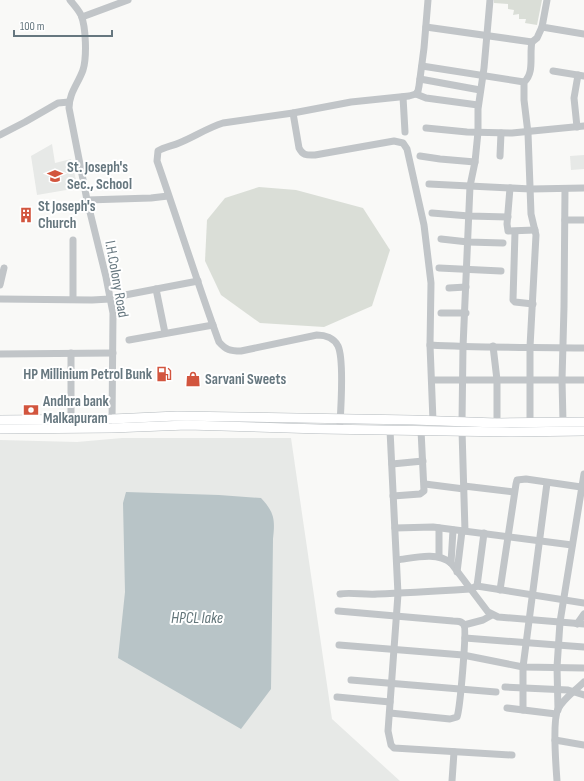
<svg xmlns="http://www.w3.org/2000/svg" width="584" height="781" font-family="'Sofia Sans Condensed',sans-serif">
	<style>
		.built { fill: #e7e9e7 }
		.green { fill: #daded7 }
		.water { fill: #b8c4c7 }
		.lines { fill: none; stroke-linecap: round; stroke-linejoin: round }
		.secondary-casing { stroke: #b3b9bd; stroke-width: 10 }
		.street { stroke: #c1c5c8; stroke-width: 7 }
		.secondary { stroke: #fff; stroke-width: 9 }
		.labels { text-anchor: middle; stroke-width: 4; stroke-linejoin: round; paint-order: stroke }
		.poi-label { font-size: 15px; font-weight: bold; fill: #66777f; stroke: #fff; text-anchor: start }
		.street-label { font-size: 15px; fill: #66777f; stroke: #fff }
		.water-label { font-size: 16px; font-style: italic; fill: #627579; stroke: #fff }
	</style>
	<rect width="100%" height="100%" fill="#f9f9f7"/>
	<!-- built -->
	<g class="built">
		<polygon points="52,144 55,163 71,159 78,188 37,195 31,156"/>
		<polygon points="584,155 584,169 571,170 570,156"/>
		<polygon points="122,438 291,438 332,719 400,781 0,781 0,440 77,442"/>
	</g>
	<!-- green -->
	<g class="green">
		<polygon points="494,0 542,0 537,25 525,23 526,19 519,19 519,14 513,15 514,10 508,9 508,4 494,3"/>
		<polygon points="259,187 296,190 363,208 390,250 372,306 324,327 260,323 221,295 205,261 207,220 225,198"/>
	</g>
	<!-- water -->
	<path class="water" d="M126,492L219,495L261,498C275,513 275,520 273,539L271,689L241,729L118,658L125,592L123,503Z"/>
	<g class="lines">
		<!-- secondary casing -->
		<g class="secondary-casing">
			<g id="secondary">
				<polyline points="0,420 112,419 177,416 413,420 497,423 584,422"/>
				<polyline points="0,429 112,428 187,425 320,429 512,432 584,431"/>
			</g>
		</g>
		<!-- street -->
		<g class="street">
			<path d="M70,0C74,5 78,9 81,15C86,27 87,57 83,70C78,84 69,93 69,108L87,200L106,277L113,313L112,424"/>
			<polyline points="547,0 542,27 584,34"/>
			<polyline points="82,17 128,0"/>
			<polyline points="426,27 532,42"/>
			<polyline points="422,66 524,82"/>
			<polyline points="553,71 584,76"/>
			<polyline points="420,79 480,90"/>
			<polyline points="416,94 426,98 478,105"/>
			<polyline points="403,97 405,132"/>
			<path d="M293,113L299,148C303,156 307,155 315,155L394,141L403,143L407,149L424,225L431,283L430,345L433,421"/>
			<polyline points="577,127 574,98 578,75"/>
			<polyline points="426,128 467,132 512,133 584,126"/>
			<polyline points="0,135 25,122 58,103 69,102"/>
			<polyline points="420,156 440,159 475,162"/>
			<polyline points="500,156 501,133"/>
			<polyline points="429,184 531,189 584,188"/>
			<polyline points="510,188 507,224 508,231 535,230"/>
			<polyline points="87,200 151,198 168,196"/>
			<polyline points="432,213 469,216 508,217"/>
			<polyline points="565,220 584,220"/>
			<polyline points="515,232 513,300 515,302 533,304"/>
			<polyline points="441,239 468,242 503,243"/>
			<polyline points="73,240 73,299"/>
			<polyline points="439,268 501,271"/>
			<polyline points="0,285 4,268"/>
			<polyline points="449,288 466,287"/>
			<polyline points="156,289 165,333"/>
			<polyline points="125,295 198,281"/>
			<polyline points="0,299 92,300 110,299"/>
			<polyline points="441,313 466,313"/>
			<polyline points="129,340 213,325"/>
			<path d="M430,345C481,348 533,347 584,348"/>
			<polyline points="493,346 497,380 497,423"/>
			<polyline points="0,354 113,353"/>
			<polyline points="432,380 584,380"/>
			<polyline points="71,419 71,353"/>
			<polyline points="462,422 463,347 470,186 475,162 478,132 478,109 484,68 490,0"/>
			<polyline points="563,422 562,380 564,307 565,189"/>
			<path d="M340,423C341,407 344,359 338,346C334,338 325,335 317,335L241,351C230,351 226,350 219,342C197,282 178,221 157,161L158,151C164,147 172,146 179,143C194,137 207,128 223,123L293,113L351,102L409,96L416,94L418,91L419,86L424,48L428,0"/>
			<path d="M530,423V347L536,235L531,214L528,133L524,100V82C535,73 529,54 532,42L537,38L542,27"/>
			<polyline points="390,430 398,594 388,731 391,745 394,748 512,755"/>
			<polyline points="462,430 465,531"/>
			<polyline points="392,464 423,461"/>
			<polyline points="425,484 464,489"/>
			<polyline points="464,486 514,492"/>
			<polyline points="393,496 420,494 424,491 421,430"/>
			<polyline points="395,528 433,527 572,545"/>
			<polyline points="439,556 439,528"/>
			<path d="M397,560C413,558 437,551 451,563L488,612L498,617L584,624"/>
			<polyline points="451,563 453,530"/>
			<polyline points="457,572 462,531"/>
			<polyline points="477,586 484,533"/>
			<polyline points="500,590 516,484 517,480 526,479 581,487"/>
			<path d="M340,594C349,592 366,595 377,594C408,593 439,591 470,589L477,586L584,603"/>
			<path d="M338,611L453,621C457,621 462,621 464,625C467,630 460,709 457,717L450,719L390,713"/>
			<polyline points="577,624 584,614"/>
			<polyline points="464,625 483,620 492,615"/>
			<polyline points="465,638 584,647"/>
			<polyline points="339,645 463,655 523,667 584,668"/>
			<polyline points="351,680 496,692"/>
			<polyline points="505,687 568,690 584,695"/>
			<polyline points="337,697 390,702"/>
			<polyline points="507,708 556,714"/>
			<polyline points="523,710 523,667 547,483"/>
			<polyline points="558,710 557,667 560,622 584,474"/>
			<polyline points="555,740 584,745"/>
			<polyline points="452,781 454,752"/>
			<path d="M557,781C556,766 552,721 558,709C564,698 575,691 584,682"/>
		</g>
		<!-- secondary -->
		<use href="#secondary" class="secondary"/>
	</g>
	<!-- icons -->
	<defs>
		<g id="school-bare" transform="scale(1.2)"><path d="M0-5L7-2L0 1L-7-2ZM-4 1L0 2.5L4 1V4Q0 6-4 4Z" fill="#d2553e" stroke="#fff" stroke-width="2.5" paint-order="stroke"/></g>
		<g id="building-bare" transform="scale(1.2)"><path d="M-4-6H4V6H1V3H-1V6H-4ZM-2.5-4.3h1.7v1.8h-1.7ZM.8-4.3h1.7v1.8H.8ZM-2.5-1h1.7V.8h-1.7ZM.8-1h1.7V.8H.8Z" fill="#d2553e" stroke="#fff" stroke-width="2.5" paint-order="stroke"/></g>
		<g id="fuel-bare" transform="scale(1.2)"><path d="M-5.5-6h7V0h2V4h1.3V-2.5L3-4.5l.8-.8L6-3V5H2.5V1h-1V6h-7ZM-4.2-4.7v3.2H.2V-4.7Z" fill="#d2553e" stroke="#fff" stroke-width="2.5" paint-order="stroke"/></g>
		<g id="shop-bare" transform="scale(1.2)"><path d="M-5-2.5h2.3a2.7 3.5 0 0 1 5.4 0H5L5.5 6h-11ZM-1.5-2.5h3a1.5 2.3 0 0 0-3 0Z" fill="#d2553e" stroke="#fff" stroke-width="2.5" paint-order="stroke"/></g>
		<g id="bank-bare" transform="scale(1.2)"><path d="M-6-4H6V4H-6ZM0-2.3a2.3 2.3 0 1 0 0 4.6a2.3 2.3 0 1 0 0-4.6Z" fill="#d2553e" stroke="#fff" stroke-width="2.5" paint-order="stroke"/></g>
	</defs>
	<g fill-rule="evenodd">
		<use href="#school-bare" x="55" y="176"/>
		<use href="#building-bare" x="26" y="215"/>
		<use href="#fuel-bare" x="164" y="374"/>
		<use href="#shop-bare" x="193" y="379"/>
		<use href="#bank-bare" x="31" y="410"/>
	</g>
	<g class="labels">
		<!-- poi labels -->
		<g class="poi-label">
			<text x="67" y="172">St. Joseph's<tspan x="67" dy="17">Sec., School</tspan></text>
			<text x="38" y="211">St Joseph's<tspan x="38" dy="17">Church</tspan></text>
			<text x="152" y="379" text-anchor="end">HP Millinium Petrol Bunk</text>
			<text x="205" y="384">Sarvani Sweets</text>
			<text x="43" y="406">Andhra bank<tspan x="43" dy="17">Malkapuram</tspan></text>
		</g>
		<!-- street labels -->
		<g class="street-label">
			<text transform="translate(117 279) rotate(80)" y="5">I.H.Colony Road</text>
		</g>
		<!-- water labels -->
		<g class="water-label">
			<text x="197" y="623">HPCL lake</text>
		</g>
	</g>
	<!-- scale -->
	<path d="M14 30v6h98v-6" fill="none" stroke="#66777f" stroke-width="2"/>
	<text x="20" y="30" font-size="12" fill="#66777f" stroke="#ffffff" stroke-width="3" paint-order="stroke">100 m</text>
</svg>
